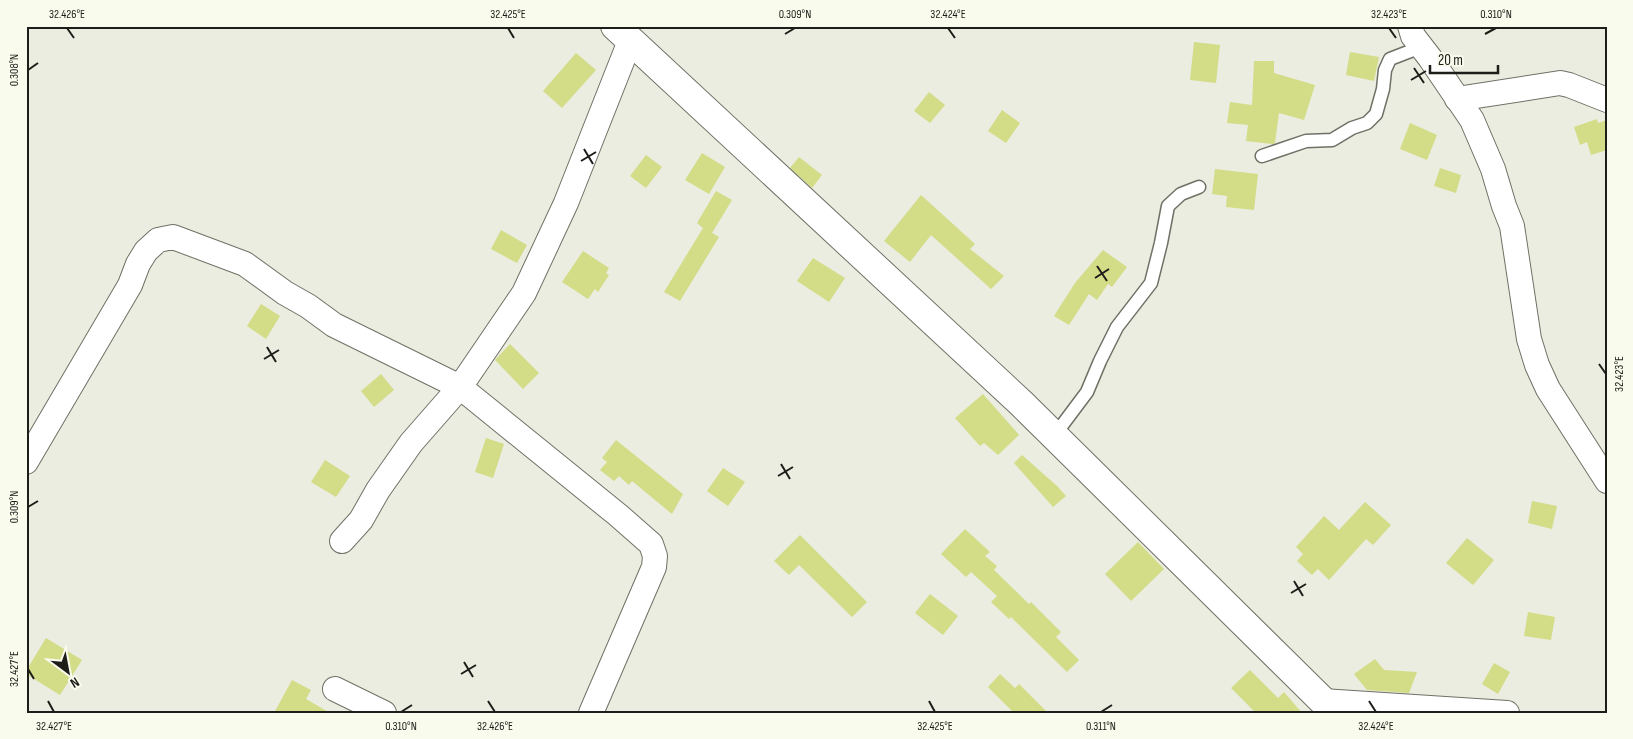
<svg xmlns="http://www.w3.org/2000/svg" width="1633" height="739" font-family="'Sofia Sans Condensed',sans-serif">
	<style>
		.building { fill: #d3dc86 }
		.lines { fill: none; stroke-linecap: round; stroke-linejoin: round }
		.lane-casing { stroke: #6f7166; stroke-width: 15 }
		.street-casing { stroke: #6f7166; stroke-width: 26 }
		.secondary-casing { stroke: #6f7166; stroke-width: 30 }
		.lane { stroke: #fff; stroke-width: 12 }
		.street { stroke: #fff; stroke-width: 24 }
		.secondary { stroke: #fff; stroke-width: 28 }
		.ticks { fill: none; stroke: #1d1d19; stroke-width: 2 }
		.neatline { fill: none; stroke: #1d1d19; stroke-width: 2 }
		.ticks-label { font-size: 12px; text-anchor: middle; fill: #1d1d19 }
	</style>
	<rect width="100%" height="100%" fill="#ebede0"/>
	<!-- building -->
	<g class="building">
		<polygon points="1194,42 1220,45 1216,83 1190,80"/>
		<polygon points="1350,52 1379,57 1374,81 1346,75"/>
		<polygon points="576,53 596,70 562,108 543,91"/>
		<polygon points="1254,61 1274,61 1274,73 1315,85 1304,120 1279,113 1275,143 1273,144 1246,141 1248,125 1227,123 1230,102 1252,105"/>
		<polygon points="929,92 945,105 930,123 914,111"/>
		<polygon points="1002,110 1020,123 1006,143 988,131"/>
		<polygon points="1597,119 1598,123 1607,120 1607,150 1591,155 1587,142 1580,145 1574,127"/>
		<polygon points="1410,123 1437,135 1427,160 1400,149"/>
		<polygon points="702,153 725,167 709,194 685,180"/>
		<polygon points="646,155 662,167 646,188 630,176"/>
		<polygon points="799,157 822,175 812,188 790,168"/>
		<polygon points="1440,168 1461,175 1456,193 1434,186"/>
		<polygon points="1215,169 1258,174 1254,210 1226,207 1227,196 1212,194"/>
		<polygon points="716,191 732,200 712,233 719,237 680,301 664,292 703,228 697,223"/>
		<polygon points="921,195 975,244 970,249 1004,276 991,289 931,235 910,262 884,241"/>
		<polygon points="501,230 527,245 517,263 491,249"/>
		<polygon points="1103,250 1127,267 1112,287 1108,284 1097,300 1089,294 1069,325 1054,316 1075,283"/>
		<polygon points="583,251 609,268 606,273 609,275 598,292 595,289 588,299 562,282"/>
		<polygon points="813,258 845,278 829,302 797,281"/>
		<polygon points="261,304 280,316 266,339 247,326"/>
		<polygon points="510,344 539,373 523,389 495,360"/>
		<polygon points="381,374 394,390 374,407 361,391"/>
		<polygon points="983,394 1019,435 998,455 984,443 980,446 955,418"/>
		<polygon points="486,438 504,444 493,478 475,472"/>
		<polygon points="616,440 683,494 672,514 632,481 629,485 619,476 614,481 600,470 607,462 602,458"/>
		<polygon points="1022,455 1057,486 1066,496 1053,507 1014,463"/>
		<polygon points="325,460 350,476 336,497 311,482"/>
		<polygon points="723,468 745,482 728,506 707,491"/>
		<polygon points="1532,501 1557,506 1552,529 1528,523"/>
		<polygon points="1365,502 1391,525 1373,545 1366,539 1329,580 1318,569 1312,575 1297,561 1303,554 1296,547 1324,516 1339,530"/>
		<polygon points="965,529 990,552 985,556 997,566 994,570 1029,604 1031,602 1061,632 1056,637 1079,660 1067,672 1011,617 1009,619 991,602 997,596 971,572 966,577 941,554"/>
		<polygon points="800,535 867,602 852,617 799,565 789,575 774,561"/>
		<polygon points="1467,538 1494,560 1473,585 1446,563"/>
		<polygon points="1138,542 1164,569 1131,601 1105,574"/>
		<polygon points="930,594 958,616 943,635 915,613"/>
		<polygon points="1528,612 1555,617 1551,640 1524,636"/>
		<polygon points="46,638 82,660 60,695 26,674 26,671"/>
		<polygon points="1375,659 1384,670 1417,672 1409,693 1367,690 1354,674"/>
		<polygon points="1494,663 1510,672 1498,694 1482,684"/>
		<polygon points="1250,670 1278,698 1284,692 1302,713 1256,713 1231,688"/>
		<polygon points="1000,674 1015,688 1019,684 1048,713 1014,713 988,687"/>
		<polygon points="292,680 311,690 306,699 330,713 274,713"/>
	</g>
	<g class="lines">
		<!-- lane casing -->
		<g class="lane-casing">
			<g id="lane">
				<polyline points="1262,156 1306,141 1332,140 1352,128 1367,123 1376,114 1383,89 1385,70 1390,59 1421,47"/>
				<polyline points="1054,436 1087,392 1100,361 1117,327 1151,283 1161,243 1168,206 1181,194 1199,187"/>
			</g>
		</g>
		<!-- street casing -->
		<g class="street-casing">
			<g id="street">
				<polyline points="1410,26 1413,36 1430,58 1472,120 1493,169 1504,206 1512,226 1529,339 1537,365 1548,389 1607,481"/>
				<polyline points="1457,99 1560,83 1569,85 1607,100"/>
				<polyline points="26,462 130,285 138,264 146,251 158,240 173,237 245,264 285,293 308,306 334,325 460,387 618,515 651,544 655,556 654,567 591,713"/>
				<polyline points="342,541 361,520 378,490 411,443 460,387 524,293 566,203 630,41"/>
				<polyline points="335,689 384,713"/>
				<polyline points="1322,701 1507,713"/>
			</g>
		</g>
		<!-- secondary casing -->
		<g class="secondary-casing">
			<polyline id="secondary" points="615,26 1021,403 1335,713"/>
		</g>
		<!-- lane -->
		<use href="#lane" class="lane"/>
		<!-- street -->
		<use href="#street" class="street"/>
		<!-- secondary -->
		<use href="#secondary" class="secondary"/>
	</g>
	<!-- ticks -->
	<path class="ticks" d="M67,28L74,38M508,28L514,38M948,28L955,38M1389,28L1396,38M785,34L795,28M1485,34L1496,28M1414,68L1424,83M28,70L38,63M1411,80L1426,71M584,149L593,164M581,161L596,152M1097,266L1107,281M1095,278L1109,269M267,347L276,362M264,359L279,350M1599,364L1606,374M781,464L790,479M778,476L793,467M28,507L38,501M1294,581L1303,596M1291,593L1306,584M464,662L473,677M28,669L34,679M461,674L476,665M48,701L54,712M488,701L495,712M929,701L935,712M1369,701L1376,712M401,712L412,705M1101,712L1112,705"/>
	<!-- border -->
	<rect width="1633" height="739" fill="none" stroke="#f9fbed" stroke-width="55"/>
	<!-- north arrow -->
	<g transform="translate(68 672) rotate(148)" stroke="#f9fbed" stroke-width="4" paint-order="stroke">
	<path d="M0-4L9 19L0 12L-9 19Z" fill="#1d1d19"/>
	<text y="-8" font-size="14" font-weight="bold" text-anchor="middle" fill="#1d1d19">N</text>
	</g>
	<!-- scale -->
	<path d="M1430 65v8h68v-8" fill="none" stroke="#1d1d19" stroke-width="2.5"/>
	<text x="1438" y="65" font-size="15" fill="#1d1d19" stroke="#f9fbed" stroke-width="4" paint-order="stroke">20 m</text>
	<rect x="28" y="28" width="1578" height="684" class="neatline"/>
	<g class="ticks-label">
		<text x="67" y="18">32.426°E</text>
		<text x="508" y="18">32.425°E</text>
		<text x="795" y="18">0.309°N</text>
		<text x="948" y="18">32.424°E</text>
		<text x="1389" y="18">32.423°E</text>
		<text x="1496" y="18">0.310°N</text>
		<text transform="translate(14 70) rotate(-90)" y="4">0.308°N</text>
		<text transform="translate(1619 374) rotate(-90)" y="4">32.423°E</text>
		<text transform="translate(14 507) rotate(-90)" y="4">0.309°N</text>
		<text transform="translate(14 669) rotate(-90)" y="4">32.427°E</text>
		<text x="54" y="730">32.427°E</text>
		<text x="401" y="730">0.310°N</text>
		<text x="495" y="730">32.426°E</text>
		<text x="935" y="730">32.425°E</text>
		<text x="1101" y="730">0.311°N</text>
		<text x="1376" y="730">32.424°E</text>
	</g>
</svg>
